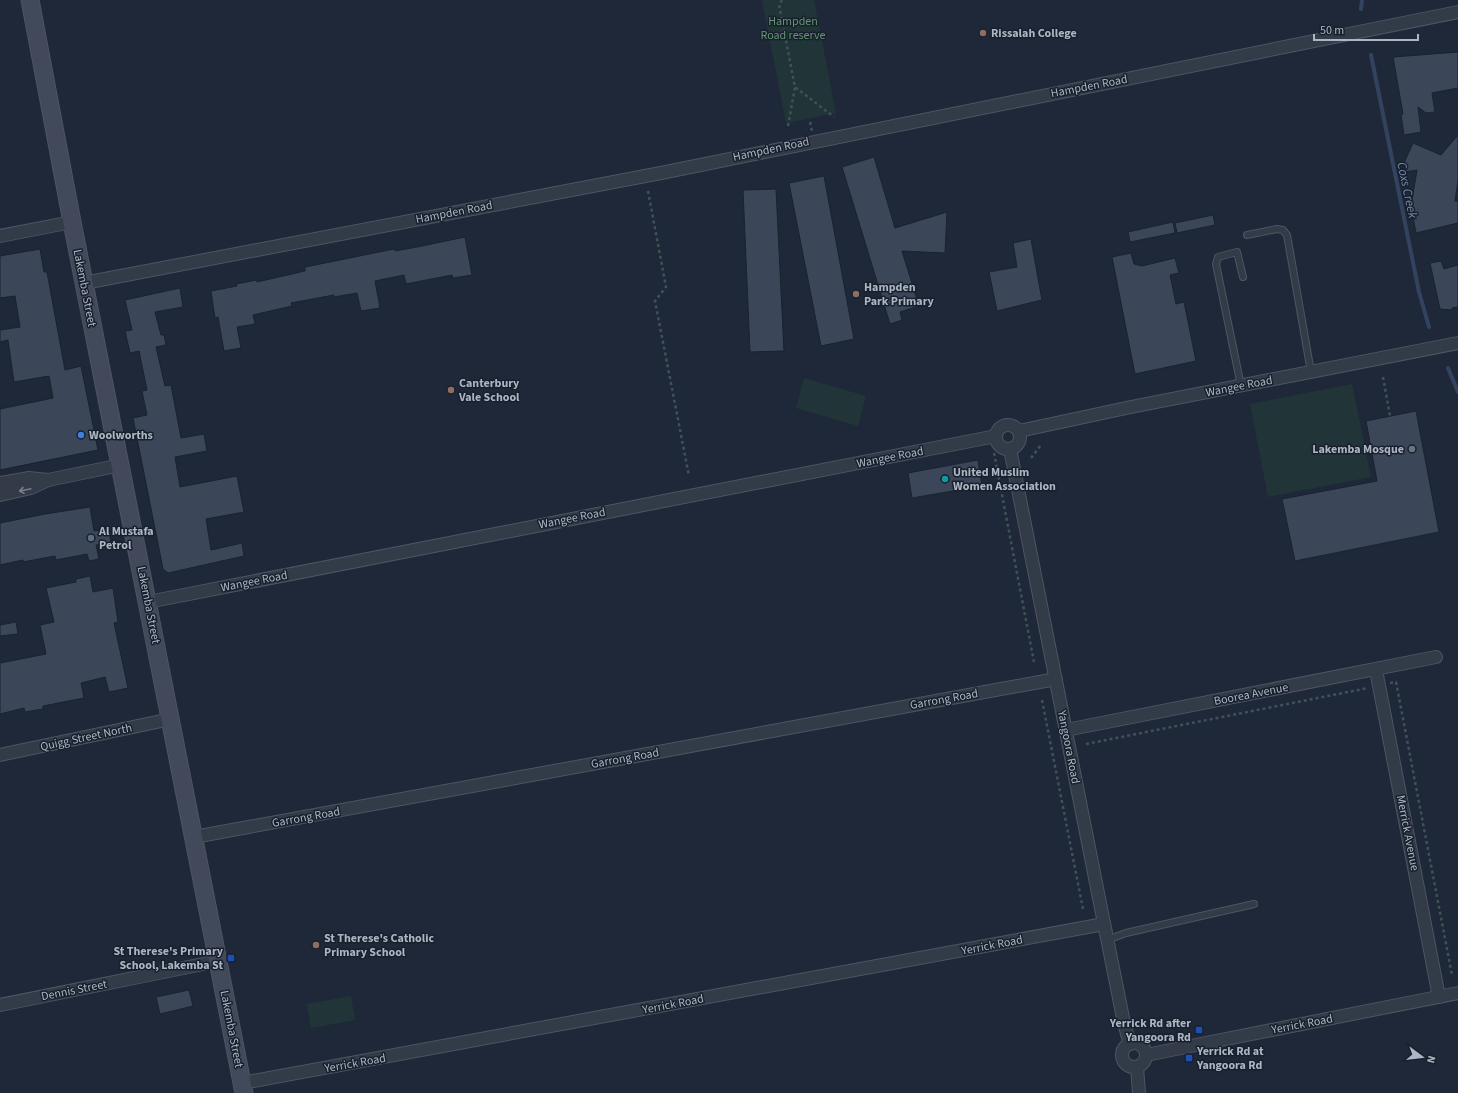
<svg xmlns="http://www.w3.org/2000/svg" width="1458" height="1093" font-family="'Source Sans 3',sans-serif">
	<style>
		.green { fill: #213539 }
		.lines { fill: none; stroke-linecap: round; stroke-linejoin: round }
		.stream { stroke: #324360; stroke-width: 4 }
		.building { fill: #3b4658; stroke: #1a222f }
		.lane-casing { stroke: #4d5563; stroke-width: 8 }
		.street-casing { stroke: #4d5563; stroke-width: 14 }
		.secondary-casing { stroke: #4d5563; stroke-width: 19 }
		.path { stroke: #3f5256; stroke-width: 2.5; stroke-dasharray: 3 3; stroke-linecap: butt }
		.lane { stroke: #333b48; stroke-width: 6 }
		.street { stroke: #333b48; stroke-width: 12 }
		.secondary { stroke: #41495b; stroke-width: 17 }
		.oneway { stroke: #767e8d }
		.education-dot { fill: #8d6e63; stroke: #18202d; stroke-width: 1.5 }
		.shop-dot { fill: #3f7fe0; stroke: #18202d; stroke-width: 1.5 }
		.worship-dot { fill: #6b7280; stroke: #18202d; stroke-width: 1.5 }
		.culture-dot { fill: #0f9aa8; stroke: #18202d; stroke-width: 1.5 }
		.service-dot { fill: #5c6f8a; stroke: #18202d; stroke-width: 1.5 }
		.transit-dot { fill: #1a4fb4; stroke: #18202d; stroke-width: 1.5 }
		.labels { text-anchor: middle; stroke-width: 3; stroke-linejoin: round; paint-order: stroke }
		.park-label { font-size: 12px; fill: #649672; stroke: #18202d }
		.poi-label { font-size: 12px; font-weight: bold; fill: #adb5c5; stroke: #18202d; text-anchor: start }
		.street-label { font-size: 12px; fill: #adb5c5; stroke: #18202d }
		.water-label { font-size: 13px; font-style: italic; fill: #748aaf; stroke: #18202d }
	</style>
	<rect width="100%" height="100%" fill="#1f2838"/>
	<!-- green -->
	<g class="green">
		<polygon points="762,0 814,0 836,113 786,123"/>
		<polygon points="804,378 866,396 858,426 796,408"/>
		<polygon points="1352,384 1371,477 1268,497 1250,404"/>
		<polygon points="351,996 355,1020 311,1028 307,1004"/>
	</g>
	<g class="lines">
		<!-- stream -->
		<g class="stream">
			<polyline points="1361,9 1362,0"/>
			<polyline points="1371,55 1419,292 1429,327"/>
			<polyline points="1448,368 1458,392"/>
		</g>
	</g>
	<!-- building -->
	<g class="building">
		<polygon points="1458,52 1458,88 1432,93 1435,112 1426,113 1418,107 1421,132 1404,135 1401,115 1403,114 1393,57"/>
		<polygon points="1458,135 1458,180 1455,201 1458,201 1458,223 1416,233 1411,206 1417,170 1405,172 1404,163 1413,143 1441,155"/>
		<polygon points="874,157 895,228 947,212 945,253 902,251 919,306 900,312 902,320 890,324 842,167"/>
		<polygon points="824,176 854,339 821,346 789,183"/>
		<polygon points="776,189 784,351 750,352 743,190"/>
		<polygon points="1213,215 1215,225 1177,233 1175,223"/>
		<polygon points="1173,222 1175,233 1130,242 1128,232"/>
		<polygon points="465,237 472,275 453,278 452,275 406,284 404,275 375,281 380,308 361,311 357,293 334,297 334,295 291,303 292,306 253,315 255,324 237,327 241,348 224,351 218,317 215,318 211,291 237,286 236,284 257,280 257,282 305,271 305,267 394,249 395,251 417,247"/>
		<polygon points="1031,239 1042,300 997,311 989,272 1017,267 1013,243"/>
		<polygon points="40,249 44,272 47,272 65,370 81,366 98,450 0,470 0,409 53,398 49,376 14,382 8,340 0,342 0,330 20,327 15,296 0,298 0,256"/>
		<polygon points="1131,253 1134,264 1142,266 1175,258 1179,273 1170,275 1176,304 1184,302 1196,361 1135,374 1112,257"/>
		<polygon points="1441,261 1444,269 1458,265 1458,307 1452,308 1452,310 1440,309 1430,263"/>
		<polygon points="180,288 183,307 155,312 161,335 164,335 166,345 156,347 165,386 171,385 181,438 204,434 207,451 175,457 180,487 237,476 244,512 206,519 211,550 242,543 244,556 168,573 163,569 133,418 147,415 142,391 147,390 139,351 130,353 125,331 132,330 125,300"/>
		<polygon points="1416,411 1439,532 1295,561 1282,499 1377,481 1366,421"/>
		<polygon points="978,460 982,486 912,498 908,473"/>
		<polygon points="90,507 94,531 109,529 111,543 96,545 99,559 89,561 87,554 56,560 55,556 23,562 23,560 0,565 0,523 45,514"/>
		<polygon points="90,576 93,592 113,588 118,622 114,623 128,688 109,692 105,677 81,683 84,698 43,706 43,709 25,712 24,708 0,714 0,663 46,654 40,625 54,622 46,588 76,582 76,579"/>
		<polygon points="16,622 18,634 0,636 0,625"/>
		<polygon points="189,990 193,1006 160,1014 156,997"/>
	</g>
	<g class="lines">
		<!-- lane casing -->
		<g class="lane-casing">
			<g id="lane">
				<polyline points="1247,235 1277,229 1283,230 1287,235 1311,372"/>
				<polyline points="1241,386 1216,264 1218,257 1237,252 1243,277"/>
				<polyline points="1107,940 1126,933 1254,904"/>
			</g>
		</g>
		<!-- street casing -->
		<g class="street-casing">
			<g id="street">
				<polyline points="0,236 72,222"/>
				<polyline points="84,283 661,173 1458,12"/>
				<circle cx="1008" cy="437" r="12"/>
				<polyline points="1019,431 1131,407 1458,343"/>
				<polyline points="1010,449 1099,898 1124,1023 1130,1044"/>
				<polyline points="0,483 29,478 48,480"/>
				<polyline points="0,495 31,488 48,480 121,465"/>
				<polyline points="148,602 996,436"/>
				<polyline points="1376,670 1439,997"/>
				<polyline points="1066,730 1436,657"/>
				<polyline points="0,755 171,719"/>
				<polyline points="194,837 1056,679"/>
				<polyline points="0,1005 218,961"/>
				<circle cx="1134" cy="1055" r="12"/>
				<polyline points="1146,1055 1458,993"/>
				<polyline points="1137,1067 1139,1093"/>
				<polyline points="242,1083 1104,924"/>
			</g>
		</g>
		<!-- secondary casing -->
		<g class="secondary-casing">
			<polyline id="secondary" points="30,0 72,222 244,1093"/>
		</g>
		<!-- path -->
		<g class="path">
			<polyline points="782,0 779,5 795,87 834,117"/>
			<polyline points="810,122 812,131"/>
			<polyline points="788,126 795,87"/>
			<polyline points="648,191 666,287 655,301 689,476"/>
			<polyline points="1383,377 1390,416"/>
			<polyline points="994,453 1034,662"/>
			<polyline points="1031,458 1041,445"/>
			<polyline points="1390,683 1396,682 1452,975"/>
			<polyline points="1042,700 1083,909"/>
			<polyline points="1086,744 1368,688"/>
		</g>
		<!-- lane -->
		<use href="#lane" class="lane"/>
		<!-- street -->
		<use href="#street" class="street"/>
		<!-- secondary -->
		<use href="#secondary" class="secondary"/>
	</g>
	<!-- one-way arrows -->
	<defs><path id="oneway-shaft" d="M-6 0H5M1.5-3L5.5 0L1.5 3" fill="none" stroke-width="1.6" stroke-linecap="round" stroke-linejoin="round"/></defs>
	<use class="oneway" href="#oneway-shaft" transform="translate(25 490) rotate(168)"/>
	<!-- markers -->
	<g class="education-dot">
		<circle cx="983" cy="33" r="4"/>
		<circle cx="856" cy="294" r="4"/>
		<circle cx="451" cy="390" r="4"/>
		<circle cx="316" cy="945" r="4"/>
	</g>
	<circle class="shop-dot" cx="81" cy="435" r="4"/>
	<circle class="worship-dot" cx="1412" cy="449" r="4"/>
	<circle class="culture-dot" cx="945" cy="479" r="4"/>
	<circle class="service-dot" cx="91" cy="538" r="4"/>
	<g class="transit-dot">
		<rect x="227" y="954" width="8" height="8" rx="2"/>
		<rect x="1195" y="1026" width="8" height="8" rx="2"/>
		<rect x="1185" y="1054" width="8" height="8" rx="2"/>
	</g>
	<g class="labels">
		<!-- park labels -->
		<g class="park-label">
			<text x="793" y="25">Hampden<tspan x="793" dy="14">Road reserve</tspan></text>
		</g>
		<!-- poi labels -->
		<g class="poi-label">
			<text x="991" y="37">Rissalah College</text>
			<text x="864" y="291">Hampden<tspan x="864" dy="14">Park Primary</tspan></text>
			<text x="459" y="387">Canterbury<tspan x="459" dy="14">Vale School</tspan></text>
			<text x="89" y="439">Woolworths</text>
			<text x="1404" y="453" text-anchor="end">Lakemba Mosque</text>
			<text x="953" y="476">United Muslim<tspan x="953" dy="14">Women Association</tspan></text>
			<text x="99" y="535">Al Mustafa<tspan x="99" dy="14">Petrol</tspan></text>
			<text x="324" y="942">St Therese's Catholic<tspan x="324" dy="14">Primary School</tspan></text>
			<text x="223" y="955" text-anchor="end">St Therese's Primary<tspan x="223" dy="14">School, Lakemba St</tspan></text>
			<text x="1191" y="1027" text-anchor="end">Yerrick Rd after<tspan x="1191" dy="14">Yangoora Rd</tspan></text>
			<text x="1197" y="1055">Yerrick Rd at<tspan x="1197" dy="14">Yangoora Rd</tspan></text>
		</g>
		<!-- street labels -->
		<g class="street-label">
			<text transform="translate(1089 86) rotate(-11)" y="4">Hampden Road</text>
			<text transform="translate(771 149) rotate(-12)" y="4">Hampden Road</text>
			<text transform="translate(454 212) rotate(-11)" y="4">Hampden Road</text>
			<text transform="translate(85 288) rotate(79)" y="4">Lakemba Street</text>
			<text transform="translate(1239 386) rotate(-11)" y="4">Wangee Road</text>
			<text transform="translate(890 457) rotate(-11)" y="4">Wangee Road</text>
			<text transform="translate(572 518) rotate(-11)" y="4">Wangee Road</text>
			<text transform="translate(254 581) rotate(-11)" y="4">Wangee Road</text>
			<text transform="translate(149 605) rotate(79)" y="4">Lakemba Street</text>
			<text transform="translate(1251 694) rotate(-11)" y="4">Boorea Avenue</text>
			<text transform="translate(944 699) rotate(-10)" y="4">Garrong Road</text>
			<text transform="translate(86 737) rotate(-12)" y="4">Quigg Street North</text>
			<text transform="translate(1069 747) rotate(79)" y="4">Yangoora Road</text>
			<text transform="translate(625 758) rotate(-10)" y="4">Garrong Road</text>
			<text transform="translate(306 817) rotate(-10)" y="4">Garrong Road</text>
			<text transform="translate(1408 833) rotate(79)" y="4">Merrick Avenue</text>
			<text transform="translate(992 945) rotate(-11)" y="4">Yerrick Road</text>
			<text transform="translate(74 990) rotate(-11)" y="4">Dennis Street</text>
			<text transform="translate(673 1004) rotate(-11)" y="4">Yerrick Road</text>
			<text transform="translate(1302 1024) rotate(-11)" y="4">Yerrick Road</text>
			<text transform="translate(232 1029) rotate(79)" y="4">Lakemba Street</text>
			<text transform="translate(355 1063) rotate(-10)" y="4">Yerrick Road</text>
		</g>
		<!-- water labels -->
		<g class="water-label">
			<text transform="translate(1408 190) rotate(78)" y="5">Coxs Creek</text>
		</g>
	</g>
	<!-- north arrow -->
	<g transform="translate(1422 1057) rotate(105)" stroke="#18202d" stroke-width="3" paint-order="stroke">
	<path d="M0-3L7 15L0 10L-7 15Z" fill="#adb5c5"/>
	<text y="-6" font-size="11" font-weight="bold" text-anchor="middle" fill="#adb5c5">N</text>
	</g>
	<!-- scale -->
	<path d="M1314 34v6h104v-6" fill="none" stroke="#adb5c5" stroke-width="2"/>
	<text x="1320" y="34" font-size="12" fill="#adb5c5" stroke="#18202d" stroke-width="3" paint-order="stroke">50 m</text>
</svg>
